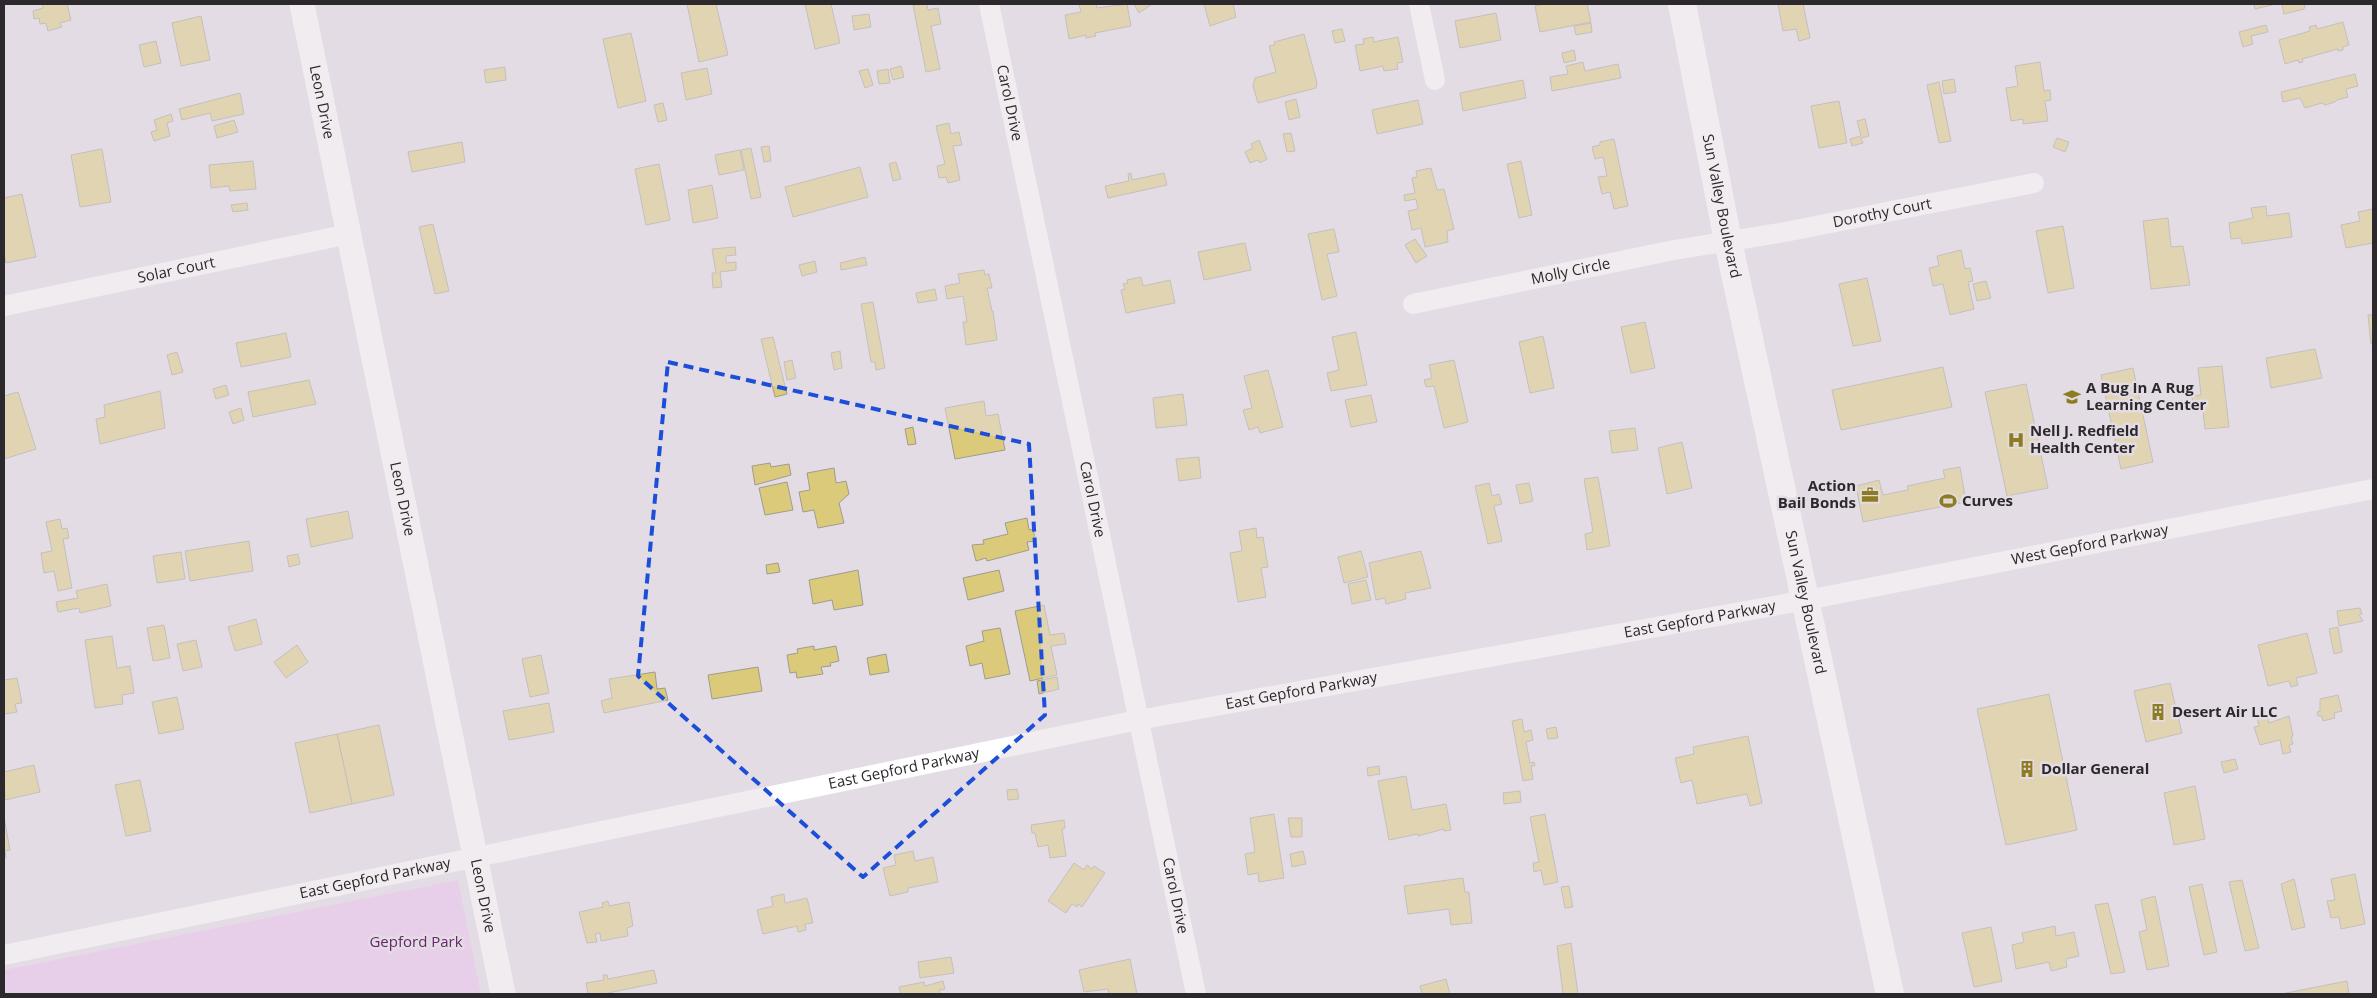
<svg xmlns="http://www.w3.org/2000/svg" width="2377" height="998" font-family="'Open Sans',sans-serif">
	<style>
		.green { fill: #eebfef }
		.building { fill: #dbca79; stroke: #9e9c92 }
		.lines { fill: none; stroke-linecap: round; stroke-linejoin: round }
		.minor { stroke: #fff; stroke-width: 20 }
		.tertiary { stroke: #fff; stroke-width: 25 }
		.primary { stroke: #fff; stroke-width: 28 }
		.marked { fill: none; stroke: #1d4ed8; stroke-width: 4; stroke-dasharray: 10 6; stroke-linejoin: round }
		.labels { text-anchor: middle; stroke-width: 5; stroke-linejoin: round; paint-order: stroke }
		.street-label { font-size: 15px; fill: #2c292c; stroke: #e4dce4 }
		.poi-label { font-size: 15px; font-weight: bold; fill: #2c292c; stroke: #e4dce4; text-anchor: start }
		.park-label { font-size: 15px; fill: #68256c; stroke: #e4dce4 }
	</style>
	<rect width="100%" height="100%" fill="#e4dce4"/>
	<!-- green -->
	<polygon class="green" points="458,880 481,994 4,994 4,970"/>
	<!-- building -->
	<g class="building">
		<polygon points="42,4 67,4 71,20 60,23 62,27 48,31 46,23 40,24 39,18 34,19 33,11 43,8"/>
		<polygon points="687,4 716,4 728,55 699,62"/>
		<polygon points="805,4 831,4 840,43 815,49"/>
		<polygon points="927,4 928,10 938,8 941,24 931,26 940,69 926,72 913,5"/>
		<polygon points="1079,4 1096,4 1097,8 1127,4 1131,26 1095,33 1096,36 1086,38 1086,35 1069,39 1065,15 1081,12"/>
		<polygon points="1134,4 1152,4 1139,13"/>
		<polygon points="1204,4 1233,4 1236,17 1210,26"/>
		<polygon points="1543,4 1587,4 1591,22 1540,32 1535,6"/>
		<polygon points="1778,4 1803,4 1810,38 1799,41 1796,29 1783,31"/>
		<polygon points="2254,4 2276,4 2255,9"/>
		<polygon points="2282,4 2305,4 2304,9 2284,14"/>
		<polygon points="1496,13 1501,40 1460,48 1455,21"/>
		<polygon points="869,14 871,27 854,30 852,16"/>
		<polygon points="201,16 210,60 181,66 172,23"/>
		<polygon points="2343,22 2349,45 2343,47 2343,50 2338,51 2338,49 2302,59 2303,62 2299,63 2298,60 2285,64 2279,40 2310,31 2309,27 2316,25 2317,29"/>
		<polygon points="1591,23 1592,32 1576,35 1574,26"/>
		<polygon points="2266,25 2268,32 2251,36 2253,44 2243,47 2239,32"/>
		<polygon points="1342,29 1345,41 1335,43 1332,31"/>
		<polygon points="631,33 646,101 618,108 603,39"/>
		<polygon points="1304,34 1317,83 1316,88 1258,103 1253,86 1255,78 1276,72 1269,46 1275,45 1274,42"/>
		<polygon points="1373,37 1374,42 1398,37 1403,62 1397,63 1398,69 1384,71 1383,66 1360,71 1355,45 1364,44 1363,39"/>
		<polygon points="156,41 161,63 144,67 139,45"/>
		<polygon points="1574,50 1576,60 1564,63 1562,53"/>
		<polygon points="1583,62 1585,71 1618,64 1621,78 1552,91 1550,77 1568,74 1566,66"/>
		<polygon points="2040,62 2044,91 2050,90 2051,100 2045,101 2048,121 2023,124 2023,119 2011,121 2006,88 2018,86 2015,66"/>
		<polygon points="901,66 904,77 893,80 890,69"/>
		<polygon points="505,67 506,80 486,83 484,70"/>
		<polygon points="707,68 712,94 686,100 681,73"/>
		<polygon points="868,69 873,85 865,88 859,71"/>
		<polygon points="888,69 890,83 879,84 877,71"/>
		<polygon points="2355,74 2358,86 2346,89 2348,97 2337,100 2335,102 2325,105 2322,103 2305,108 2300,98 2283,102 2281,92"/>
		<polygon points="1954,79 1956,92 1944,94 1942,81"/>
		<polygon points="1523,80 1526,98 1463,111 1460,93"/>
		<polygon points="1939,82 1951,141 1939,143 1927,85"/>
		<polygon points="240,93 244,114 212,121 210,113 182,120 179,109"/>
		<polygon points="1296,99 1300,117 1289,120 1285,102"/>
		<polygon points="1418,100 1423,124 1377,134 1372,110"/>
		<polygon points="1839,101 1847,143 1819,148 1811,106"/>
		<polygon points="663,103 667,120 658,122 654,105"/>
		<polygon points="171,114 173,121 167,123 170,136 154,141 151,132 157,130 154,120"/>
		<polygon points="1865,119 1869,136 1861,138 1863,143 1852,146 1850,139 1861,136 1857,121"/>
		<polygon points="234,120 238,132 217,138 214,126"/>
		<polygon points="949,123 951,134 959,132 962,145 953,146 960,180 948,183 946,177 939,178 937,166 945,164 936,126"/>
		<polygon points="1291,133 1295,151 1287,152 1283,134"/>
		<polygon points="2057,138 2069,142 2065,152 2053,147"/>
		<polygon points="1614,139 1628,206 1614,209 1610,192 1602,194 1598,177 1607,176 1603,157 1595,159 1592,147 1600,145 1600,142"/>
		<polygon points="1259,140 1267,159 1260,163 1258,160 1250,163 1245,152 1253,148 1251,144"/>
		<polygon points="462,142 465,162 412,172 408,152"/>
		<polygon points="769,146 771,161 764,162 761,147"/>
		<polygon points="751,148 761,197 751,199 741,150"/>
		<polygon points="102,149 111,202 80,207 71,155"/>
		<polygon points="740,150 744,170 719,175 715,155"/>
		<polygon points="253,161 256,189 230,191 229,186 211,188 209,165"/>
		<polygon points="1521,161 1532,215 1519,218 1507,164"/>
		<polygon points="896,162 901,179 893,181 889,164"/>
		<polygon points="659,164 670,220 646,225 635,169"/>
		<polygon points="860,167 868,197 793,217 785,187"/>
		<polygon points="1431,168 1437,190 1444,189 1454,229 1447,231 1448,242 1425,247 1421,228 1412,230 1408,211 1418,209 1416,199 1405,201 1404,195 1415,193 1412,178 1417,177 1416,171"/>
		<polygon points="1131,173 1132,180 1164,173 1167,185 1108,198 1105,186 1129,181 1128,174"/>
		<polygon points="712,185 718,218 693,223 688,190"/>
		<polygon points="22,194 36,257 6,263 4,253 4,198"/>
		<polygon points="247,203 248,210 233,212 231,205"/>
		<polygon points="2266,206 2267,216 2289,213 2292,237 2242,244 2241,238 2231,239 2229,223 2253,218 2251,208"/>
		<polygon points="2373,209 2373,243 2346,248 2341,225 2360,221 2358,212"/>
		<polygon points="2168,218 2171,247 2183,246 2190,285 2151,289 2143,221"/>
		<polygon points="433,224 449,291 435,294 419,227"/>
		<polygon points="2063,226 2074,288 2048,293 2036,231"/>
		<polygon points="1334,229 1339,252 1327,254 1337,296 1322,300 1308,234"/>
		<polygon points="1415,239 1427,256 1416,263 1405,245"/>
		<polygon points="1245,243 1251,270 1204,280 1198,252"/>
		<polygon points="735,247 736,255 726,256 726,263 736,262 736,270 720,272 722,287 713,288 712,273 716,273 712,249"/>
		<polygon points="1961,250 1965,269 1970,268 1973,281 1968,282 1974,309 1950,315 1943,284 1933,286 1929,268 1939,266 1937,256"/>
		<polygon points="865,257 867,265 841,270 840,263"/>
		<polygon points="815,261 817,272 802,276 799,265"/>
		<polygon points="984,270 985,275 989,274 992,288 987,288 992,311 993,311 997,340 966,345 963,322 967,322 963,296 947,299 945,286 960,283 958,274"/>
		<polygon points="1141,277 1143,286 1170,280 1175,303 1126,313 1121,290 1125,289 1123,284 1128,283 1127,280"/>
		<polygon points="1867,278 1881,341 1853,346 1839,284"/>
		<polygon points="1986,281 1991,298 1977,301 1973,284"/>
		<polygon points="935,289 937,300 918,303 916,293"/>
		<polygon points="873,302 885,368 876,370 875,362 871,362 861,304"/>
		<polygon points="2368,315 2373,315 2373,344 2371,344"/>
		<polygon points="1645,322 1655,368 1631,373 1621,327"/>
		<polygon points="1356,332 1367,385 1331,391 1327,373 1339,370 1332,337"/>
		<polygon points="286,333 291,357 241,367 236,343"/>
		<polygon points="1543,336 1554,388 1530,393 1519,342"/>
		<polygon points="773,337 787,394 775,397 761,339"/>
		<polygon points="2315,349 2322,378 2271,388 2266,358"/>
		<polygon points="840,351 842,368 834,370 831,353"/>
		<polygon points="177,352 183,372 172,375 167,355"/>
		<polygon points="792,360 796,378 787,380 784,362"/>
		<polygon points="1454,360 1468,422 1444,428 1434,386 1426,387 1424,380 1432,378 1429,365"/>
		<polygon points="2222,366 2229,427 2205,429 2203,411 2194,412 2192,396 2201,395 2198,368"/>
		<polygon points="1943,367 1952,407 1841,430 1832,390"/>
		<polygon points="2133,368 2153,462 2121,469 2101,375"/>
		<polygon points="1268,370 1283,427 1260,433 1258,427 1249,430 1243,410 1252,408 1244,376"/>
		<polygon points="309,380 316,404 253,417 248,392"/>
		<polygon points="2026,384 2048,488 2007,496 1985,392"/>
		<polygon points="226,385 229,395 216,399 213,389"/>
		<polygon points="160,391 165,428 100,444 96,419 105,417 104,405"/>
		<polygon points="18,392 36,449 4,459 4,396"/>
		<polygon points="1183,394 1187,425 1156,428 1153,398"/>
		<polygon points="1371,395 1377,422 1351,427 1345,400"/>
		<polygon points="984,401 986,416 998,414 1005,450 955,459 945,408"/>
		<polygon points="241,408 244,420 233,424 229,412"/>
		<polygon points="913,427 916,444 908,445 905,429"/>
		<polygon points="1635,428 1638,450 1612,453 1609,431"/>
		<polygon points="1682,442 1692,488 1667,494 1658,448"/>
		<polygon points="1199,457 1201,478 1179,481 1176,459"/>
		<polygon points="770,463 771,467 789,464 791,475 755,485 752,466"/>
		<polygon points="1960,467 1966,502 1863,522 1856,486 1879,480 1883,495 1908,490 1907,486 1945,478 1943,470"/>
		<polygon points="834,468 836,483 846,481 849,494 839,503 844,523 818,528 814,510 803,512 799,492 810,490 807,473"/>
		<polygon points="1598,477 1610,546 1587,550 1585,534 1593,532 1584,479"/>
		<polygon points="787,482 793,510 765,515 759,488"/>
		<polygon points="1489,483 1492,496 1499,494 1502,504 1494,506 1502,541 1488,544 1475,486"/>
		<polygon points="1529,483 1533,501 1520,504 1516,485"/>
		<polygon points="348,511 353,538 311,547 306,519"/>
		<polygon points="1027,518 1029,530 1033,529 1036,541 1027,542 1029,550 987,561 986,558 976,561 972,545 984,544 983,540 1008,534 1005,523"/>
		<polygon points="60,519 62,529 67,528 69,538 63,539 72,588 58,591 54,571 44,573 41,553 52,551 46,522"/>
		<polygon points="1256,528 1257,538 1263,537 1268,567 1261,568 1266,597 1238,602 1230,553 1242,551 1239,531"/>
		<polygon points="249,541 253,571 190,581 185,551"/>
		<polygon points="1361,551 1368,577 1344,583 1338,557"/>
		<polygon points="1421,551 1431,588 1405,593 1406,599 1386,604 1385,598 1376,600 1369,563"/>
		<polygon points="181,552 185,579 157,583 153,556"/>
		<polygon points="298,554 300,564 289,567 287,556"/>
		<polygon points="778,563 780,572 767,574 766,565"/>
		<polygon points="858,570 863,605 834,610 832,600 813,604 809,580"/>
		<polygon points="999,570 1004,591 968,600 963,578"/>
		<polygon points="1366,580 1371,600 1352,604 1348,584"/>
		<polygon points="107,584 111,606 80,613 79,608 58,612 56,602 78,598 76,591"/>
		<polygon points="1044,605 1050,635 1064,633 1066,644 1051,646 1057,675 1030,681 1015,611"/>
		<polygon points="2360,608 2362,614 2359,615 2363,621 2339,626 2337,611"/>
		<polygon points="256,619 262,644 235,651 228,627"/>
		<polygon points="164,625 170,658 153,661 147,628"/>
		<polygon points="2338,627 2342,652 2334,654 2329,629"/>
		<polygon points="1000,628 1010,674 985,679 982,663 970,666 966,646 984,641 982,631"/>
		<polygon points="2307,633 2317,673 2296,678 2298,685 2291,687 2289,681 2268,686 2258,645"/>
		<polygon points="112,636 117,668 130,666 134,693 122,695 123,704 95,708 85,640"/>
		<polygon points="196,640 202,667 183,671 177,644"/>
		<polygon points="297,645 308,662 286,678 274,662"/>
		<polygon points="814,646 814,650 836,646 839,661 830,663 831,666 821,667 823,674 797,678 796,672 790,673 787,655 798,653 797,649"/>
		<polygon points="886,654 889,672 870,675 867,658"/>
		<polygon points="541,655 549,693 530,697 522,659"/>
		<polygon points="758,667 762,691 712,699 708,675"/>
		<polygon points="655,672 657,689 665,688 668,700 604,713 601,701 612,698 609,679"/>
		<polygon points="1057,677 1059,689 1039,694 1037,681"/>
		<polygon points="17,678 22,703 15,704 17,712 4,714 4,680"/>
		<polygon points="2170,683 2182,733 2146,742 2134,691"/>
		<polygon points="2049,694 2077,830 2006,845 1977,709"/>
		<polygon points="2338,695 2342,711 2334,713 2335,718 2323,721 2322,716 2318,716 2317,712 2320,711 2320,699"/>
		<polygon points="177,697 184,729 159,734 152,702"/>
		<polygon points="549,703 554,732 509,740 503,711"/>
		<polygon points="2267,715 2269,723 2289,716 2293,736 2291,737 2293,744 2289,745 2291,752 2283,754 2280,740 2260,745 2254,727 2259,726 2257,718"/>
		<polygon points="1522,719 1524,732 1531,730 1533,740 1526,742 1530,763 1534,762 1535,766 1531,766 1533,779 1523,781 1512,721"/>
		<polygon points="379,725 394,795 352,804 337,734"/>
		<polygon points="1556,727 1558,738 1548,739 1546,729"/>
		<polygon points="337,734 352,804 310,813 295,743"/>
		<polygon points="1748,736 1762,803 1750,806 1747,794 1697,804 1692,780 1681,783 1675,758 1694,754 1693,747"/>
		<polygon points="2235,759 2238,769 2224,773 2221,762"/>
		<polygon points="34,765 40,792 5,800 4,772"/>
		<polygon points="1379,766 1380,774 1368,776 1367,768"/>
		<polygon points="1406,776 1412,810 1446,804 1451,830 1444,831 1444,829 1418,836 1418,834 1389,840 1378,781"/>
		<polygon points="140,780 151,831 126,836 115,785"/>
		<polygon points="2195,786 2205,839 2174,845 2164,793"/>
		<polygon points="1017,789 1019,799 1008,800 1007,790"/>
		<polygon points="1520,791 1521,802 1504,804 1503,793"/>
		<polygon points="1274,814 1284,878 1259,882 1258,873 1248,875 1245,854 1255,852 1250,818"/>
		<polygon points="1545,814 1558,882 1544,885 1541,870 1534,872 1533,863 1539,862 1530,817"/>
		<polygon points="4,817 10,850 5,851 6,858 4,858"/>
		<polygon points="1288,818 1302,818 1302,837 1291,837"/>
		<polygon points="1064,820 1065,828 1062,829 1066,856 1050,858 1048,845 1038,847 1035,833 1032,833 1031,825"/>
		<polygon points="913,851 915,861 933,857 938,882 908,888 908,892 890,896 883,868 896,865 894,855"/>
		<polygon points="1303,851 1306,864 1292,867 1290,854"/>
		<polygon points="1074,863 1084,870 1087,865 1092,869 1094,866 1105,873 1082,907 1078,904 1077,907 1072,904 1066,913 1048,901"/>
		<polygon points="2355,874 2365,924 2341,929 2339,917 2331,918 2327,901 2335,900 2331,879"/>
		<polygon points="1463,878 1465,892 1469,892 1472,923 1451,925 1449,909 1408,914 1404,886"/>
		<polygon points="2294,879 2305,927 2292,930 2281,884"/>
		<polygon points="2242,880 2259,948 2245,951 2229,882"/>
		<polygon points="2202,884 2217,952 2204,955 2189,887"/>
		<polygon points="1569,886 1573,907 1565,908 1561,887"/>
		<polygon points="784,894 785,903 807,898 813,923 805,924 806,930 798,932 797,926 763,934 757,910 773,906 771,897"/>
		<polygon points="2155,896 2169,966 2147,970 2139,932 2147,930 2141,900"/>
		<polygon points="608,901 609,906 629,902 633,926 627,928 628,936 601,941 600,933 595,934 597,942 587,943 579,912 603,907 602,903"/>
		<polygon points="2108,903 2125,972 2111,974 2095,905"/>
		<polygon points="2055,926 2056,936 2074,932 2079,956 2066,959 2067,967 2051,971 2049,962 2016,969 2012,945 2024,942 2022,933"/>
		<polygon points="1991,927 2002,981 1974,987 1962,933"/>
		<polygon points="1571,943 1578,994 1563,994 1557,946"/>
		<polygon points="951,957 954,973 920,978 918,962"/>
		<polygon points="1130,959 1137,994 1109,994 1108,989 1084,992 1079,970"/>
		<polygon points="654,970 657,983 603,994 588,994 586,983 604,980 603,975 607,975 608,979"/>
		<polygon points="1446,979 1450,994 1422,994 1420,986"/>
		<polygon points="943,981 945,989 939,990 940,994 901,994 899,987 924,982 925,986"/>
		<polygon points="2347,981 2349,994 2281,994"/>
	</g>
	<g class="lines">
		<!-- minor -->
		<g class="minor">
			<path id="s1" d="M989,4L1196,994"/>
			<polyline points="1419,4 1435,80"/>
			<path id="s2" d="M1413,304L1674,250L1785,232L2034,183"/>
			<path id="s3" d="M4,306L349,234"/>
			<path id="s4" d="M4,955L1138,720L1807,600L2373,489"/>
		</g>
		<!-- tertiary -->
		<path class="tertiary" id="s5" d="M302,4L503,994"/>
		<!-- primary -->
		<path class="primary" id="s6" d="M1682,4L1728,241L1890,994"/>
	</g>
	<!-- marked area -->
	<path d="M0 0H2377V998H0ZM668,362L1029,444L1045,715L863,877L638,676Z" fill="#e4dce4" fill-opacity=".55" fill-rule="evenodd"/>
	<path class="marked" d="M668,362L1029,444L1045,715L863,877L638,676Z"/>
	<!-- icons -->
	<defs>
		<g id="school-bare" transform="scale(1.35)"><path d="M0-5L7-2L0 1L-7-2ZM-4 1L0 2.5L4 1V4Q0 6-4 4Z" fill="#8d7c22" stroke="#e4dce4" stroke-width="2.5" paint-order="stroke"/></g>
		<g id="hospital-bare" transform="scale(1.35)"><path d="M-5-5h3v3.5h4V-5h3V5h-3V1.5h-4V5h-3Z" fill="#8d7c22" stroke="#e4dce4" stroke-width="2.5" paint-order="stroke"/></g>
		<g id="office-bare" transform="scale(1.35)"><path d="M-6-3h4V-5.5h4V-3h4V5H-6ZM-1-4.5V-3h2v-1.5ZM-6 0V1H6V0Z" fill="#8d7c22" stroke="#e4dce4" stroke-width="2.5" paint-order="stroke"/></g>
		<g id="stadium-bare" transform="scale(1.35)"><path d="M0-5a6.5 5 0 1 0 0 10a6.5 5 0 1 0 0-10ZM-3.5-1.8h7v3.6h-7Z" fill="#8d7c22" stroke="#e4dce4" stroke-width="2.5" paint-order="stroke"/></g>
		<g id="building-bare" transform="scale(1.35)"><path d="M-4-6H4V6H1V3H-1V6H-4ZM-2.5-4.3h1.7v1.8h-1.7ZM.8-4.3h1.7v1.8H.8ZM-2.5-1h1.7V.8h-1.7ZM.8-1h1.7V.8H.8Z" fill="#8d7c22" stroke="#e4dce4" stroke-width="2.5" paint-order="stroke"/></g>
	</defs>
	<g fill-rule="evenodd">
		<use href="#school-bare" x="2072" y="397"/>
		<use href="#hospital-bare" x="2016" y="440"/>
		<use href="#office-bare" x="1870" y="495"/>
		<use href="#stadium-bare" x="1948" y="501"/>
		<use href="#building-bare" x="2158" y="712"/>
		<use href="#building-bare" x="2027" y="769"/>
	</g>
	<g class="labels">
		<!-- street labels -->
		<g class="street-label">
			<text dy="5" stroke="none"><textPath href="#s5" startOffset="100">Leon Drive</textPath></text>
			<text dy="5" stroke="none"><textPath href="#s1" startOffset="101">Carol Drive</textPath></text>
			<text dy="5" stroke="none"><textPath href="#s6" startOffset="206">Sun Valley Boulevard</textPath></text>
			<text dy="5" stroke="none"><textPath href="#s2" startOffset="478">Dorothy Court</textPath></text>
			<text dy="5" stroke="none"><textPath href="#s3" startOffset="176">Solar Court</textPath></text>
			<text dy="5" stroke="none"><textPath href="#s2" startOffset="161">Molly Circle</textPath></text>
			<text dy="5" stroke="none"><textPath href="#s5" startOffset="505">Leon Drive</textPath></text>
			<text dy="5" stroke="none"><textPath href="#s1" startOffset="506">Carol Drive</textPath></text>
			<text dy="5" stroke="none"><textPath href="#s4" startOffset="2126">West Gepford Parkway</textPath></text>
			<text dy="5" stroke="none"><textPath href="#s6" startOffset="611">Sun Valley Boulevard</textPath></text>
			<text dy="5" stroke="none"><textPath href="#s4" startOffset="1729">East Gepford Parkway</textPath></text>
			<text dy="5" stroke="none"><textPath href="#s4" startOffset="1324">East Gepford Parkway</textPath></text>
			<text dy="5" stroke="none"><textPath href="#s4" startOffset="919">East Gepford Parkway</textPath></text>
			<text dy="5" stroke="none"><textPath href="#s4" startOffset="379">East Gepford Parkway</textPath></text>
			<text dy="5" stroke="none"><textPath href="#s1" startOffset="911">Carol Drive</textPath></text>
			<text dy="5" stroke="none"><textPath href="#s5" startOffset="910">Leon Drive</textPath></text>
		</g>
		<!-- poi labels -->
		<g class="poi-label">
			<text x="2086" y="393">A Bug In A Rug<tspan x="2086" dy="17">Learning Center</tspan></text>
			<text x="2030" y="436">Nell J. Redfield<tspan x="2030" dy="17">Health Center</tspan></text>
			<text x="1856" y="491" text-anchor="end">Action<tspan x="1856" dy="17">Bail Bonds</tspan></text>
			<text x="1962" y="506">Curves</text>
			<text x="2172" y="717">Desert Air LLC</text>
			<text x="2041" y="774">Dollar General</text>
		</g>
		<!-- park labels -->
		<g class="park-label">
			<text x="416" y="947">Gepford Park</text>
		</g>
	</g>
	<!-- border -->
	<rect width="2377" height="998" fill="none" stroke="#2c292c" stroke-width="10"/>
</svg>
